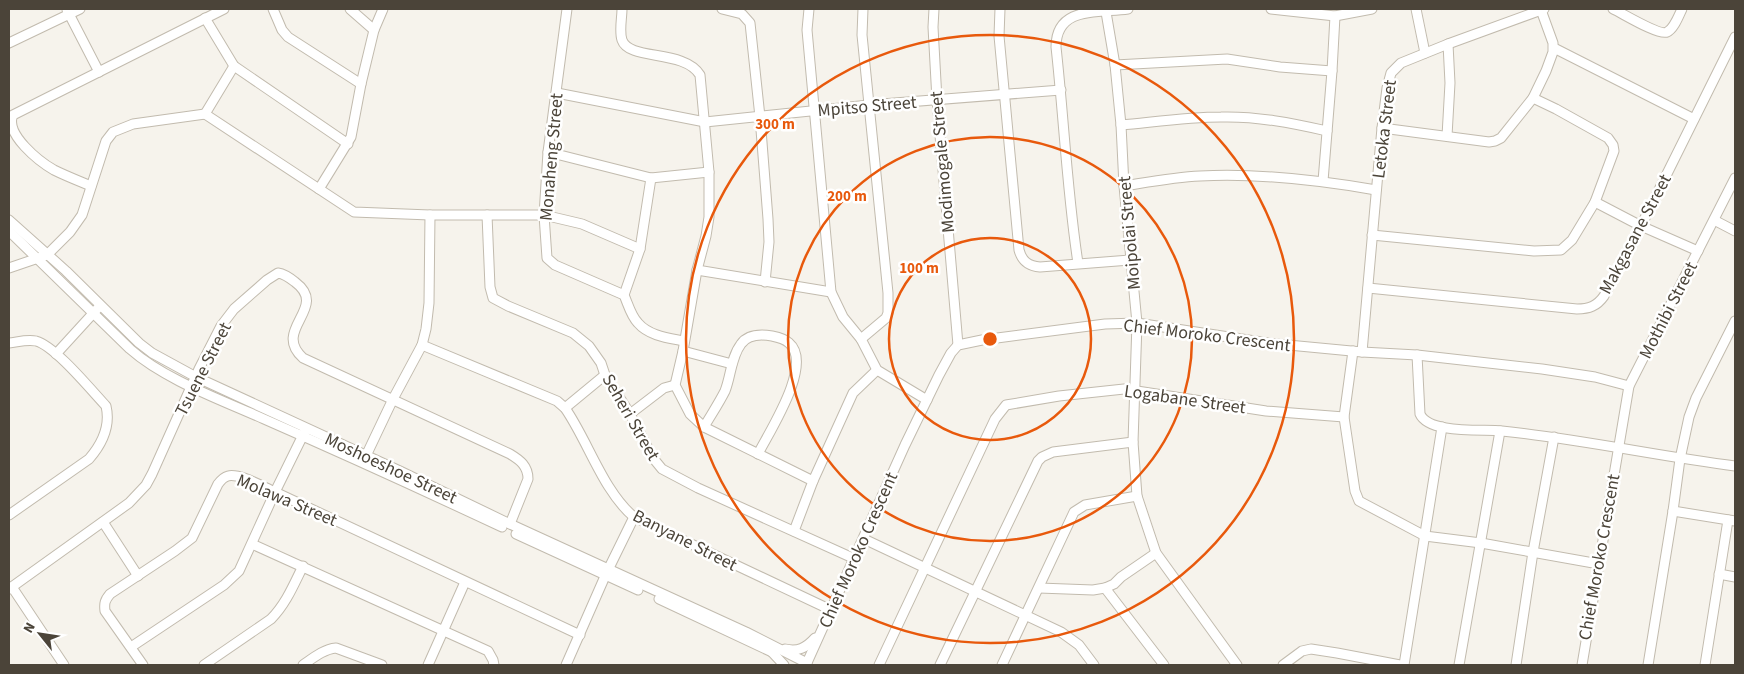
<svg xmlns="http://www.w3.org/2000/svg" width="1744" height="674" font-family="'Source Sans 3',sans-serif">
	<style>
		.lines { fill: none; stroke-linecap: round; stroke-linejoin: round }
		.minor-casing { stroke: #c2bbae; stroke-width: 11 }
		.minor { stroke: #fff; stroke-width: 9 }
		.ring { fill: none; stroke: #e8590c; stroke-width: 2.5 }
		.labels { text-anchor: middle; stroke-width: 5; stroke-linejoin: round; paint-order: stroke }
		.street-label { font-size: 18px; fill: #4b4439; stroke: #fff }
		.centre { fill: #e8590c; stroke: #fff; stroke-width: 2.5 }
		.ring-label { font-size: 15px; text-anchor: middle; font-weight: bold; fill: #e8590c; stroke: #fff; stroke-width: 5; stroke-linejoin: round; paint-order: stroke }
	</style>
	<rect width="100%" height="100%" fill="#f6f3ec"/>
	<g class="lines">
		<!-- minor casing -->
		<g class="minor-casing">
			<g id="minor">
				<polyline points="273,9 282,30 288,37 361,84"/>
				<polyline points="350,9 374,30"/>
				<path d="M567,9L548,152L544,215L547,258L555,265L624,295C628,304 631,316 638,323C649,336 669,338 684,341"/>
				<path d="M622,9C622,18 619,31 622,40C629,61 684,49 700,75L709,172V217L706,236L697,270L683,351L675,385L690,414L704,427L813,481"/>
				<polyline points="722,9 742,14 750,23 760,117 768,219 769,242 765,282"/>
				<polyline points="809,9 807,30 831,292 843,317 861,339 877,370 927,400"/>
				<polyline points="934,9 933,27 937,100 958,345"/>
				<path d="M1000,9L999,36L1019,250C1022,261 1028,266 1040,267L1130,260"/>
				<polyline points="1271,9 1335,16 1372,9"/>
				<polyline points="1416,9 1425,53"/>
				<path d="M1613,9C1622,13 1659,36 1667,32C1674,29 1679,15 1682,9"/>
				<polyline points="67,10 99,72"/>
				<polyline points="1106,12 1115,65 1121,125 1124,186 1137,323 1133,442 1137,496 1156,553 1237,665"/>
				<polyline points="205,18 234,66 348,144"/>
				<polyline points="9,43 80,9"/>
				<polyline points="1554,48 1694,119"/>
				<polyline points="1115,65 1227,59 1280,67 1332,71"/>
				<polyline points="557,93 705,122 869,105 1061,90"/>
				<polyline points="205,114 354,212 430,215 544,215 582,224 640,249"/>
				<polyline points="205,114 234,66"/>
				<path d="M1121,125C1154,122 1188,117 1221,117C1256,116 1292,123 1327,131"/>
				<polyline points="1382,128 1489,142 1495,141 1501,138 1533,98 1546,71 1553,52 1553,43 1541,10"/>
				<polyline points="1447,136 1450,83 1448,44"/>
				<polyline points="548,152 651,178 709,172"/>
				<polyline points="1323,181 1332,71 1335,16"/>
				<path d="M91,186C79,181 66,176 54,170C40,162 4,134 13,115L224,9"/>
				<path d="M1124,186C1149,182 1175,177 1200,176C1259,173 1319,180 1376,190"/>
				<polyline points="319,189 351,137 361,84 374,30 383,9"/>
				<polyline points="1595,202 1641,226 1698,251"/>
				<polyline points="487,215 490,287 493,298 508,306 573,333 589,346 601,363 605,375 630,414 653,458 662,469 698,488 855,559"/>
				<polyline points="9,220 66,271 139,343 152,353 196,377 400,471 510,524 746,632 807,663"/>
				<polyline points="1714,220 1735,231"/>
				<path d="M9,231L130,349C165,380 222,400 264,419C344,454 423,490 502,527"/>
				<polyline points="1372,235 1534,251 1561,250 1572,240 1595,202 1614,151 1613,145 1608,138 1556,109 1533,98"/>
				<path d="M1078,263C1067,192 1064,119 1056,47C1056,6 1098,13 1128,9"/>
				<polyline points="9,268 47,255 70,232 82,215 106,141 113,132 133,124 205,114"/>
				<polyline points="697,270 831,292"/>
				<path d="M1368,288L1577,309C1589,309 1597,306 1604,296L1641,226L1735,37"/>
				<polyline points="624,295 640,249 651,178"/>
				<polyline points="861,339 886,318 888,313 888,293 862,35 863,9"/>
				<path d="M9,343C18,342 27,339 36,341C55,346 91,390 106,406C111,427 102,444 89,459L9,515"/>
				<path d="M422,345L557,401L565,408C588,441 603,491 634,517L831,610"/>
				<polyline points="683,351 732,364"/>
				<polyline points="1353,351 1344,417 1355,491 1359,501 1425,536 1481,543 1599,564"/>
				<polyline points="1362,352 1382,128 1387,88 1391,73 1401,63 1448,44 1544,9"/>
				<polyline points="56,354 98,308"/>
				<path d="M1417,355L1420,414C1429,434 1482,429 1502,431C1580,439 1657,456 1735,466"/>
				<polyline points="565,408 605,375"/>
				<polyline points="630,414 664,388 675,385"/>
				<path d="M704,427C711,415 719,403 725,391C731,376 731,357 741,344C748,334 760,334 772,336C777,337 785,339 789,343C814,364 769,432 758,454"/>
				<polyline points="364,460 393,399 422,345 426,329 429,303 430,215"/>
				<polyline points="1673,511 1735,521"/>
				<polyline points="103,522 138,576"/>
				<polyline points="794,531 813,481 853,393 877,370"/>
				<polyline points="516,534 638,590"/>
				<polyline points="864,539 1061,632 1079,645 1094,665"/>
				<polyline points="252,544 488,651 493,660 494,665"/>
				<polyline points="1719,574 1735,577"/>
				<polyline points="12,587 64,665"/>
				<polyline points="1039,588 1093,590 1105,588 1114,584 1121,577 1156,553"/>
				<polyline points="1105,588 1164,665"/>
				<path d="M9,589L129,503L146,485L152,474L199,369L221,326L234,309L267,280L278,273C285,274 290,278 295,282C330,308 271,329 303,358L510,454C520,460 528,466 528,479L510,524"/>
				<polyline points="659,599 772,652"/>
				<polyline points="131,647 224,585 239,571 275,492 305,431"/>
				<path d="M785,649C798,652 806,648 815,638"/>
				<polyline points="771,651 784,665"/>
				<path d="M143,665L105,611C104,603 105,600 110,594L175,551L192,538L218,484C221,480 224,477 228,476C240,473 263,487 275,492L580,635"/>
				<path d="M204,665L271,619C286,604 294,584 303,566"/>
				<path d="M303,665C313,658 324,649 336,648L382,665"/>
				<polyline points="428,665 465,582"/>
				<polyline points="566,665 606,574 634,517"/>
				<polyline points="806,665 905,445 939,375 951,353 958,345 982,340 1105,324 1137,323 1268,343 1362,352 1417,355 1542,369 1595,377 1629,386"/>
				<polyline points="879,665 995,419 1006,405 1059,396 1124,389 1266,411 1344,417"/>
				<polyline points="940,665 1038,461 1042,457 1053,452 1133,442"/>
				<polyline points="1002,665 1074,512 1085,505 1137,496"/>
				<polyline points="1283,665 1302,651 1311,649 1337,653 1400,665"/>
				<polyline points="1404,665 1442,427"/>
				<polyline points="1459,665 1500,431"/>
				<polyline points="1516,665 1533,552 1554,437"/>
				<polyline points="1582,665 1629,386 1735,178"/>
				<polyline points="1648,665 1673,511 1680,459 1689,417 1696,398 1735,321"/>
				<polyline points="1705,665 1728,520"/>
			</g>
		</g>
		<!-- minor -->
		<use href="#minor" class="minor"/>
	</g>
	<!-- distance rings -->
	<g class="ring">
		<circle cx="990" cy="339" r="101"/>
		<circle cx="990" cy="339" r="202"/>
		<circle cx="990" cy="339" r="304"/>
	</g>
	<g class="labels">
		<!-- street labels -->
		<g class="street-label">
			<text transform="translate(867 106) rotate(-5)" y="6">Mpitso Street</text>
			<text transform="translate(1384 129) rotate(-83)" y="6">Letoka Street</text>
			<text transform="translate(551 157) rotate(-85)" y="6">Monaheng Street</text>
			<text transform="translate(942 162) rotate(-95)" y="6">Modimogale Street</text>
			<text transform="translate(1129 233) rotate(-95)" y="6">Moipolai Street</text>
			<text transform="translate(1635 234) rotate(-62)" y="6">Makgasane Street</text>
			<text transform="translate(1668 310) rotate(-63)" y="6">Mothibi Street</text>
			<text transform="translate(1207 335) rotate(7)" y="6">Chief Moroko Crescent</text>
			<text transform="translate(203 369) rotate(-63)" y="6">Tsuene Street</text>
			<text transform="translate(1185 399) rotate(8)" y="6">Logabane Street</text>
			<text transform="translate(631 417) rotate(60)" y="6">Seheri Street</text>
			<text transform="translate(391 468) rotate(25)" y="6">Moshoeshoe Street</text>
			<text transform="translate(287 500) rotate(23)" y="6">Molawa Street</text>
			<text transform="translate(685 540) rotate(27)" y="6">Banyane Street</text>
			<text transform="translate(858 550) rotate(-66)" y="6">Chief Moroko Crescent</text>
			<text transform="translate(1599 557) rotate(-80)" y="6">Chief Moroko Crescent</text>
		</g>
	</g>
	<circle cx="990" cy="339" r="8" class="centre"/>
	<g class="ring-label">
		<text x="775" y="129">300 m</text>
		<text x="847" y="201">200 m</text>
		<text x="919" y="273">100 m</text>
	</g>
	<!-- border -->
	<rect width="1744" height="674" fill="none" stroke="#4b4439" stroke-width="20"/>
	<!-- north arrow -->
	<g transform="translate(40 634) rotate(300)" stroke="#ffffff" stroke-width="4" paint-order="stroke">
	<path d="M0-4L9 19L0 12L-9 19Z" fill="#4b4439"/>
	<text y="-8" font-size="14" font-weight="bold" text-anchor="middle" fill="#4b4439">N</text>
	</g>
</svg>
